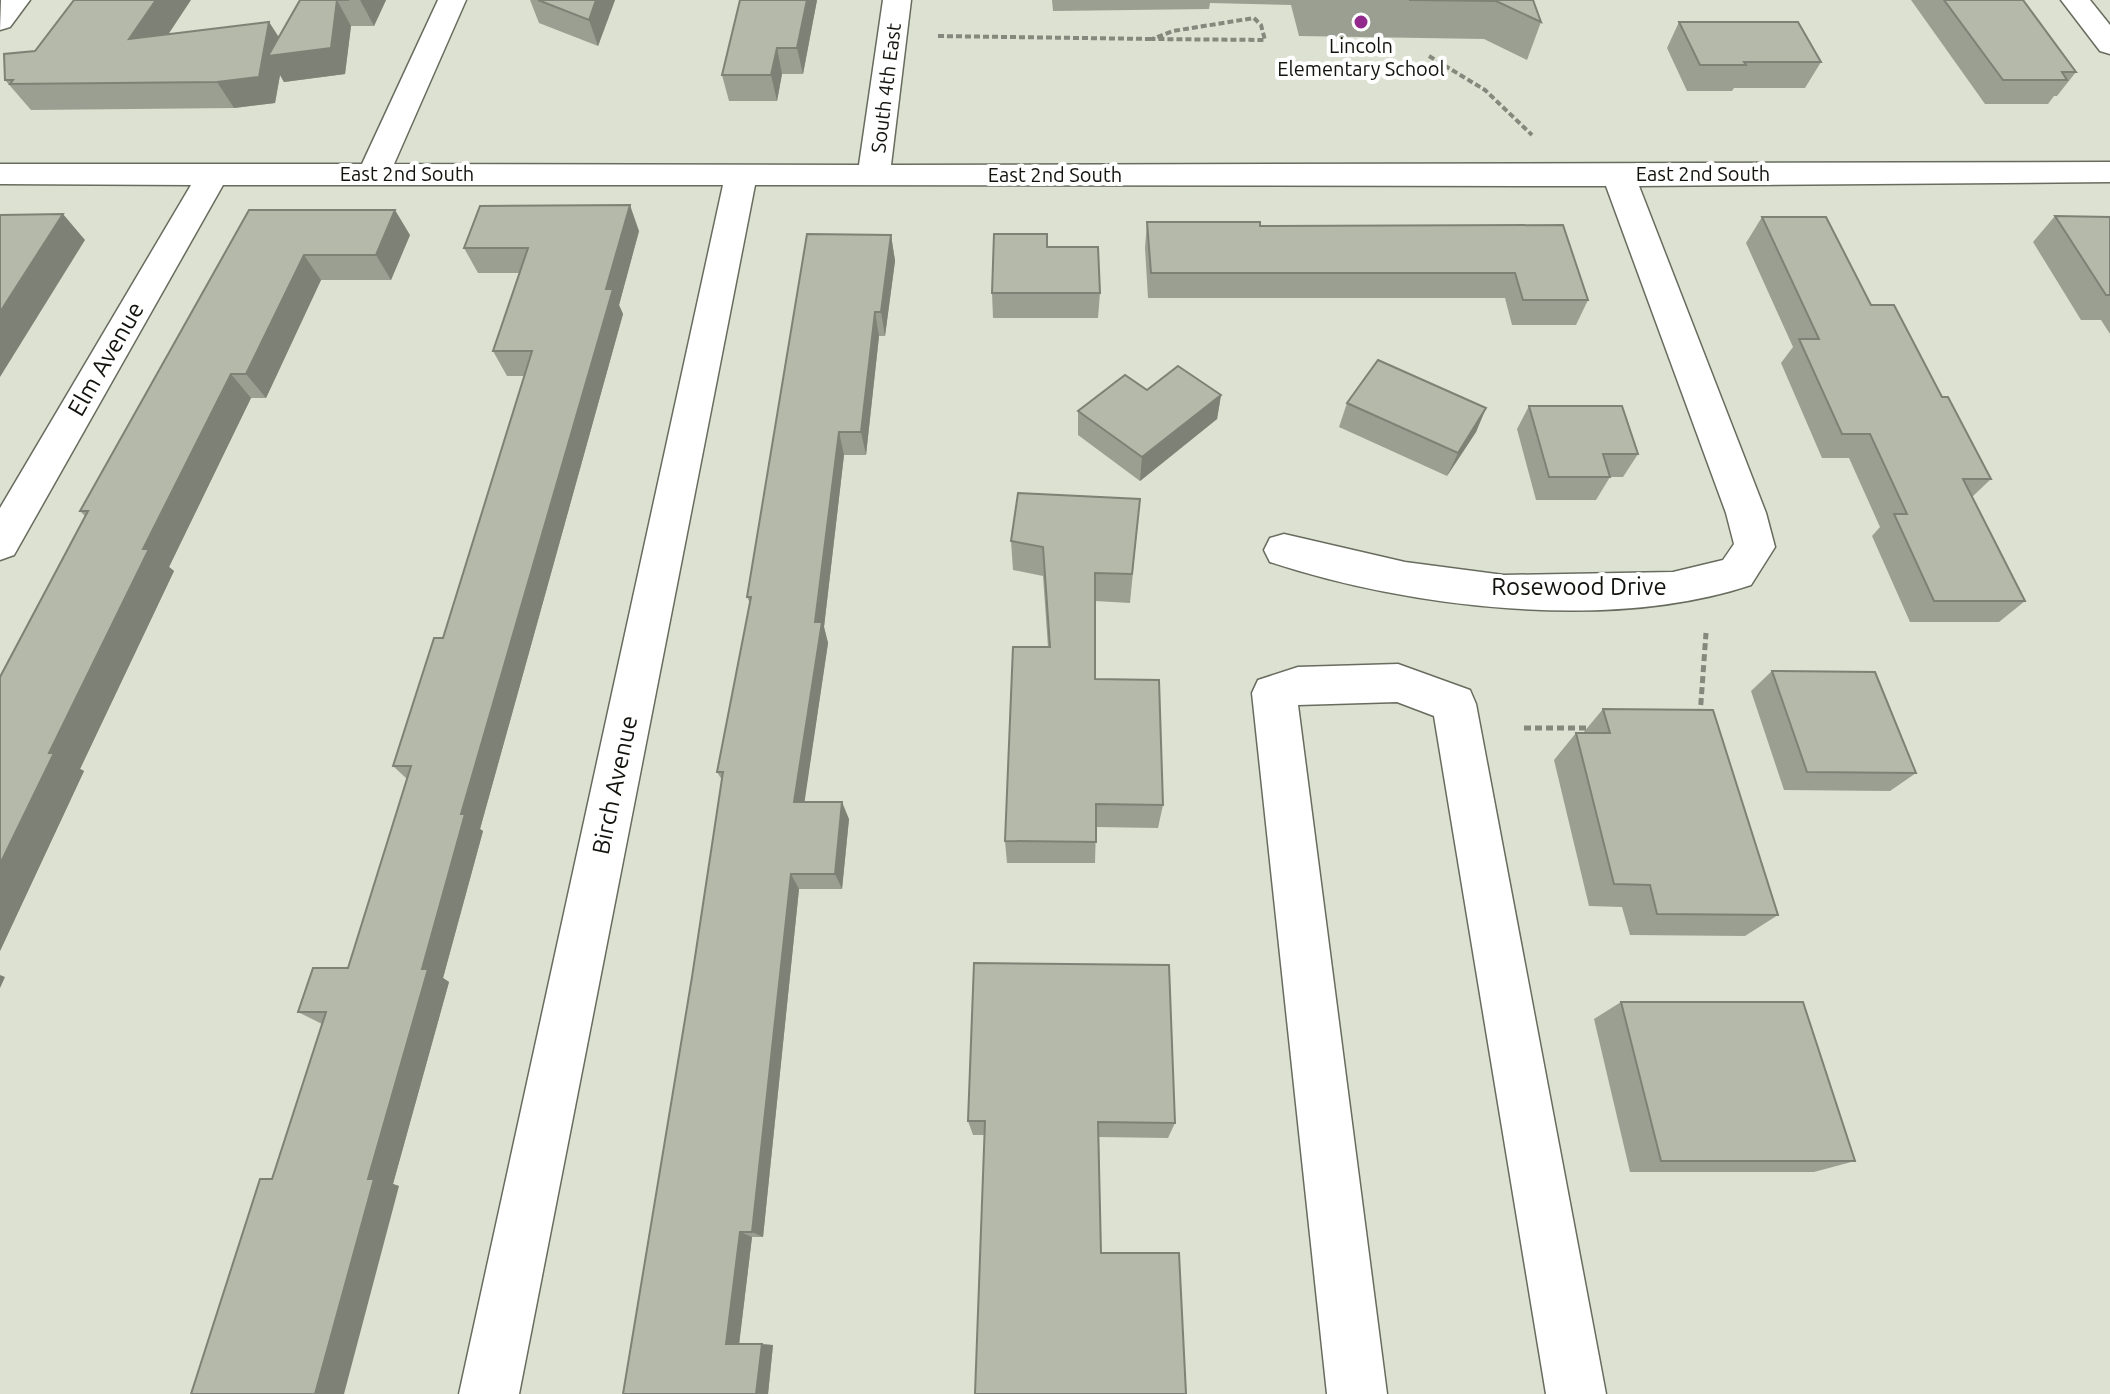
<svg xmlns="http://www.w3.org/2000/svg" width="2110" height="1394" font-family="Ubuntu,sans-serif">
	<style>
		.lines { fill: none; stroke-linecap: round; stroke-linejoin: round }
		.minor-casing { stroke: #686c5e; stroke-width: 3 }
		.path-far1 { stroke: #85887d; stroke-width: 4; stroke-dasharray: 6 3; stroke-linecap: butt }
		.path { stroke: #85887d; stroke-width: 5; stroke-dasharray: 7 4; stroke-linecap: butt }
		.minor { fill: #fff; fill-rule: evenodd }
		.wall { fill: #9b9f91 }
		.shaded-wall { fill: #7e8276 }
		.building { fill: #b4b9a9; stroke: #7e8276; stroke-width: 2 }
		.poi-dot { fill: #93298c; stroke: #fff; stroke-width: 3 }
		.labels { text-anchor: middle; stroke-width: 8; stroke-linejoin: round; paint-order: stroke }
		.far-poi-label { font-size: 20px; fill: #11130d; stroke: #fff }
		.far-street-label { font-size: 20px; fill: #11130d; stroke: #fff }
		.street-label { font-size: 24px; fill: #11130d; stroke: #fff }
	</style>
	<rect width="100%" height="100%" fill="#dce1d1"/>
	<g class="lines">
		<!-- minor casing -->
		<g class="minor-casing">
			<g id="minor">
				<polygon points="1,0 30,0 10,27 0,30"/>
				<path d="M438,0H466L394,164L859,165L883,0H911L891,165L2110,162V182L1639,186L1766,513L1775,547L1751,585C1610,632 1409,608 1270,562L1264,550L1270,538L1284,534L1405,562L1504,575L1673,572L1723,560L1734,544L1726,513L1606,186L755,185L519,1394H459L723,185H223L14,555L0,560V508L191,185L0,184V164H362Z"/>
				<polygon points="2061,0 2090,0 2110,25 2110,54 2100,51"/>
				<polygon points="1398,664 1470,690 1476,704 1606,1394 1546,1394 1434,716 1397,702 1298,705 1387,1394 1327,1394 1252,693 1258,680 1298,667"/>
			</g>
		</g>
		<!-- path-far1 -->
		<g class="path-far1">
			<polygon points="1254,18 1261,25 1265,40 1152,39 1173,31"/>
			<polyline points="938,36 1152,39"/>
			<polyline points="1429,56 1485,90 1532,135"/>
		</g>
		<!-- path -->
		<g class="path">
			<polyline points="1700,716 1706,633"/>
			<polyline points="1524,728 1593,728"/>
		</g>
		<!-- minor -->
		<use href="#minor" class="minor"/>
	</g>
	<!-- wall -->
	<g class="wall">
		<polygon points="300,0 386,0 374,26 351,26 345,74 284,82 280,75 275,103 234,108 31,110 5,80 168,34 269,22 279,37"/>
		<polygon points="530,0 615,0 598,46 539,23"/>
		<polygon points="740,0 817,0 803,74 782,74 777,101 729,101 722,75"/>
		<polygon points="1052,0 1533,0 1541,22 1527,60 1484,39 1299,36 1291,5 1210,3 1209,9 1053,11"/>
		<polygon points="1911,0 2023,0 2076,72 2057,96 2054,96 2048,104 1985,104"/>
		<polygon points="1679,22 1821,62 1805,88 1734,88 1732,91 1687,91 1667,48"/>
		<polygon points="249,210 410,235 391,280 321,280 266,398 251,398 169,567 174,571 80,769 84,771 0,951 85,516 80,511"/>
		<polygon points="2055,216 2110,217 2110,334 2101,320 2081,320 2033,242"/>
		<polygon points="1762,217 1871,305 1942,397 1991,479 1972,497 2025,601 1999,622 1910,622 1872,536 1880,527 1849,458 1822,458 1781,363 1793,347 1746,243"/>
		<polygon points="1147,222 1260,226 1563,225 1588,300 1576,325 1512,325 1505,298 1148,298 1145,248"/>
		<polygon points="639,231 619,305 623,314 480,829 483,831 443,978 449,982 393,1184 399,1186 272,1179 322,1024 298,1012 348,968 407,779 393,766 443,638 524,376 507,376 493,351 520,273 478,273 464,248"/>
		<polygon points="891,235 895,261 885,336 879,336 866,455 844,455 824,627 828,643 804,802 849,819 842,889 799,889 763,1237 752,1237 739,1344 773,1345 768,1394 623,1394 692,977 722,780 717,772 750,603 747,597"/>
		<polygon points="1047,247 1100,293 1098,318 993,318 992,293"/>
		<polygon points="1147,390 1221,395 1217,419 1140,481 1078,435 1078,411"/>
		<polygon points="1347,403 1486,408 1476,432 1447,476 1339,427"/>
		<polygon points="1529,406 1638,454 1623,477 1610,477 1596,500 1536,500 1517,429"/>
		<polygon points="1140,499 1130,603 1095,601 1095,679 1163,805 1158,828 1096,827 1095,863 1007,863 1005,841 1048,647 1043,576 1013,570 1011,541"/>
		<polygon points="1772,671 1916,773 1890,791 1784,790 1751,691"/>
		<polygon points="1603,709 1778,915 1745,936 1630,935 1622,907 1589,906 1554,760 1576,733 1583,733"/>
		<polygon points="1621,1002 1855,1161 1814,1172 1630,1172 1594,1019"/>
		<polygon points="968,1121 1175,1123 1168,1138 1099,1137 1101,1253 984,1135 973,1135"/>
	</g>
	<!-- shaded-wall -->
	<g class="shaded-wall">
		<polygon points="156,0 191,0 148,65 129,39"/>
		<polygon points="337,0 351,26 345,74 284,82 280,75 275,103 234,108 217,82 269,22 285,48"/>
		<polygon points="360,0 386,0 374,26"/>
		<polygon points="596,0 615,0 598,46 589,20"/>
		<polygon points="807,0 817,0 803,74 797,48"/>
		<polygon points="777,48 782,74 777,101 771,75"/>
		<polygon points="630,205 639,231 619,305 623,314 480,829 483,831 443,978 449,982 393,1184 399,1186 344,1394 315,1394 368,1179 461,814"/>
		<polygon points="395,210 410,235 391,280 376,255"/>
		<polygon points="63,214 85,240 0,377 0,312"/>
		<polygon points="891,235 895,261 885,336 881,312"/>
		<polygon points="304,255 321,280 266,398 246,374"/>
		<polygon points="875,312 879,336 866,455 861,432"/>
		<polygon points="231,374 251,398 169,567 174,571 80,769 84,771 0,951 0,864 49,753 143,549"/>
		<polygon points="1221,395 1217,419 1140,481 1142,457"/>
		<polygon points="1486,408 1476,432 1447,476 1458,453"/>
		<polygon points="839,432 844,455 824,627 828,643 802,819 794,802"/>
		<polygon points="842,802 849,819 842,889 835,874"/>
		<polygon points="791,874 799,889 763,1237 752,1232"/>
		<polygon points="0,975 5,977 0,988"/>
		<polygon points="740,1232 752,1237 739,1345 726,1344"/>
		<polygon points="762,1344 773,1345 768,1394 756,1394"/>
	</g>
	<!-- building -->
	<g class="building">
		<polygon points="74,0 156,0 129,39 269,22 259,77 217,82 10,84 13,80 5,80 4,54 35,51"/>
		<polygon points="300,0 349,0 337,0 331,48 268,56"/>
		<polygon points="538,0 596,0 589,20"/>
		<polygon points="740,0 807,0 797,48 777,48 771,75 722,75"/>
		<polygon points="1409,0 1533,0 1541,22 1496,1"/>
		<polygon points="1944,0 2023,0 2076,72 2062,72 2067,80 2003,80"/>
		<polygon points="1679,22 1798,22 1821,62 1744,62 1746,65 1700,65"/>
		<polygon points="630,205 606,289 613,289 461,814 465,814 422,969 428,969 368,1179 374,1179 315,1394 191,1394 260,1179 272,1179 326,1012 298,1012 313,968 348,968 411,766 393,766 434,638 443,638 532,351 493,351 528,248 464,248 480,206"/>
		<polygon points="249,210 395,210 376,255 304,255 246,374 231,374 143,549 149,549 49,753 54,753 0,864 0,677 88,511 80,511"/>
		<polygon points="63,214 0,312 0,215"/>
		<polygon points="2055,216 2110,217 2110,295 2106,295"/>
		<polygon points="1762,217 1826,217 1871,305 1894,305 1942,397 1948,397 1991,479 1963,479 2025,601 1934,601 1894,514 1907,514 1870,434 1842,434 1799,339 1819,339"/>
		<polygon points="1147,222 1260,222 1260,226 1563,225 1588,300 1523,300 1515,273 1151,273"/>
		<polygon points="807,234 891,235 881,312 875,312 861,432 839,432 815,622 822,622 794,802 842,802 835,874 791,874 752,1232 740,1232 726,1344 762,1344 756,1394 623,1394 692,977 723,772 717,772 751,597 747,597"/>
		<polygon points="994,234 1047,234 1047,247 1098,247 1100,293 992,293"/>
		<polygon points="1378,360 1486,408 1458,453 1347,403"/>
		<polygon points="1178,366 1221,395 1142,457 1078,411 1125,375 1147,390"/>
		<polygon points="1529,406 1622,406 1638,454 1603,454 1610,477 1549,477"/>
		<polygon points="1018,493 1140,499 1132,574 1095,573 1095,679 1159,680 1163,805 1096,804 1096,842 1005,841 1013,647 1050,647 1043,547 1011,541"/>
		<polygon points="1772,671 1875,672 1916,773 1807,772"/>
		<polygon points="1603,709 1713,710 1778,915 1657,914 1650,885 1614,884 1576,733 1610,733"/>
		<polygon points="974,963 1169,965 1175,1123 1098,1122 1101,1253 1179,1253 1186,1394 975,1394 985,1121 968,1121"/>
		<polygon points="1621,1002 1803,1002 1855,1161 1661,1161"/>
	</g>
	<!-- markers -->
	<circle class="poi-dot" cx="1361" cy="22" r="8"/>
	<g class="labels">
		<!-- far-poi labels -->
		<g class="far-poi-label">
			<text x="1361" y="53">Lincoln<tspan x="1361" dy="23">Elementary School</tspan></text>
		</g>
		<!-- far-street labels -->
		<g class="far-street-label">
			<text transform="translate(886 88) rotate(-83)" y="7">South 4th East</text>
			<text x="407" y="181">East 2nd South</text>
			<text x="1703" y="181">East 2nd South</text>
			<text x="1055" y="182">East 2nd South</text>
		</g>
		<!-- street labels -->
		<g class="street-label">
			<text transform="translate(106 359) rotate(-60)" y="8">Elm Avenue</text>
			<text x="1579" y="595">Rosewood Drive</text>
			<text transform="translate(615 785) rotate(-78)" y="8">Birch Avenue</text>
		</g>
	</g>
</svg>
